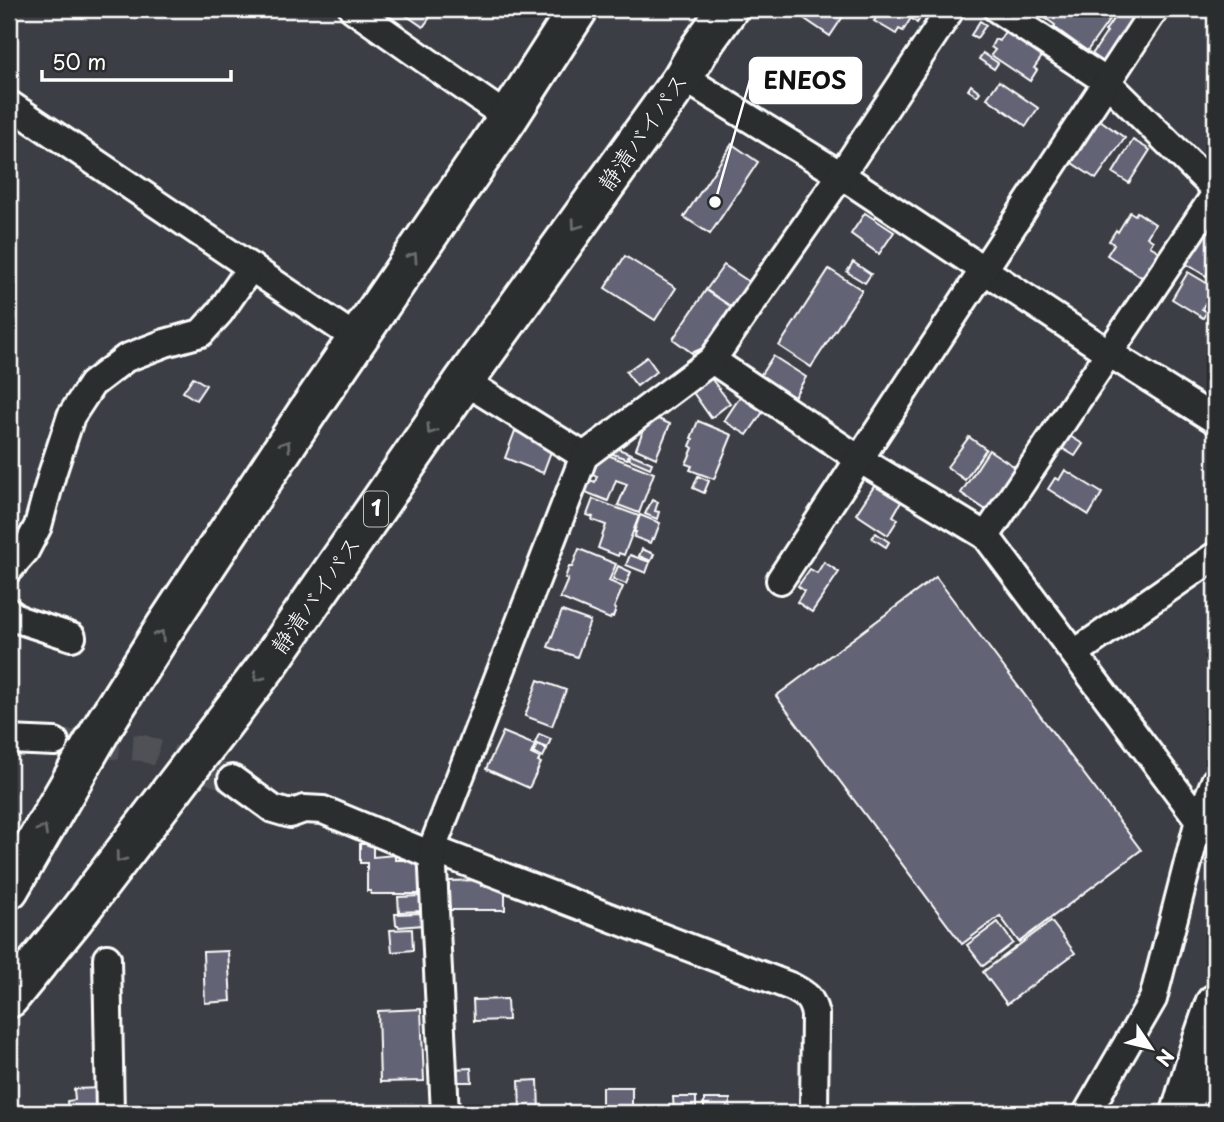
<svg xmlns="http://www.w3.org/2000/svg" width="1224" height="1122" font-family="'Playpen Sans','Klee One',sans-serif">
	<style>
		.building { fill: #646476; stroke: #fff; stroke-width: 2 }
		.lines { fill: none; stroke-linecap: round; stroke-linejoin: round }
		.minor-tunnel { stroke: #4f5157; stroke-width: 26; stroke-dasharray: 26 13; stroke-linecap: butt }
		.minor-casing { stroke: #fff; stroke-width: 32 }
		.highway-casing { stroke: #fff; stroke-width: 44 }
		.minor { stroke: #2a2d2e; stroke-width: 26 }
		.highway { stroke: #2a2d2e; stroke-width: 38 }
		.oneway { stroke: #6a6c6d }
		.labels { text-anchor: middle; stroke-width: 5; stroke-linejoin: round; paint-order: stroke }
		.shield { fill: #2a2d2e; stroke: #bfc0c0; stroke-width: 2 }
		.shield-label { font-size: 21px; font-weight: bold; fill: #fff }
		.street-label { font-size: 23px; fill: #fff; stroke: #2a2d2e }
		.leader { fill: none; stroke: #fff; stroke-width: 2.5 }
		.callout-dot { fill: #fff; stroke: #2a2d2e; stroke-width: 2.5 }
		.callout { fill: #fff; stroke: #fff; stroke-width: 2.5 }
		.callout-label { font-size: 24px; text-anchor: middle; font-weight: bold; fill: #111 }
	</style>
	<rect width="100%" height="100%" fill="#3b3e44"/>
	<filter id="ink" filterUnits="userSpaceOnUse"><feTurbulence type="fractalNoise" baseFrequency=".0143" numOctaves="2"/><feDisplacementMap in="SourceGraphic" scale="14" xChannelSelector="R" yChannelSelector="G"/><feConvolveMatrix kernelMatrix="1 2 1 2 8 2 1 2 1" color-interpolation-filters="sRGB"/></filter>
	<g filter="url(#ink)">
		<!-- building -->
		<g class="building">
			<polygon points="397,9 436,9 423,27"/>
			<polygon points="794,9 848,9 830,36 793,11"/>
			<polygon points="864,9 926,9 917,23 911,18 903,31 899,29 896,34 874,21 876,18"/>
			<polygon points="1040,9 1102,9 1100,11 1110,19 1087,51 1054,27 1055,25 1038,13"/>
			<polygon points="1120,9 1142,9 1102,64 1091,56 1107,32 1105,31"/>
			<polygon points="980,21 986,25 977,38 971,35"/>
			<polygon points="1006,30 1043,55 1034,68 1037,70 1030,81 991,55 995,50 991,47 995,39 999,41"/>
			<polygon points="983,53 998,63 994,69 979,59"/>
			<polygon points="999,81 1038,108 1026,126 987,98"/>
			<polygon points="971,85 980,92 977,96 968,90"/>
			<polygon points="1100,120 1125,138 1096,179 1072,163"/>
			<polygon points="1133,140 1150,150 1129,183 1113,173"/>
			<polygon points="732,144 758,162 710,234 684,217"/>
			<polygon points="1130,212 1135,215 1137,212 1155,224 1147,237 1153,241 1150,246 1160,252 1143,278 1107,255 1114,244 1109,241 1116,230 1118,232"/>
			<polygon points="865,213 894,232 879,254 851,234"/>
			<polygon points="1206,229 1215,235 1215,261 1206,276 1185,263"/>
			<polygon points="625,256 676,288 655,320 605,288"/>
			<polygon points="853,262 871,274 865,283 847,272"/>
			<polygon points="724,265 754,285 736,310 706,290"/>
			<polygon points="829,269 862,290 811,367 779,346"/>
			<polygon points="1188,272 1215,288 1202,309 1207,312 1203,318 1172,299"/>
			<polygon points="706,290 736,310 716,342 692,353 673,339"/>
			<polygon points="773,356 806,377 794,397 778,387 777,391 758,379"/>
			<polygon points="647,357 657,371 637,386 626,372"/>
			<polygon points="193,377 206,385 196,400 183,392"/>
			<polygon points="710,377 730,403 711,418 692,391"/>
			<polygon points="740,397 763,412 747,435 724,421"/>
			<polygon points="649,415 670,424 656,458 636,449"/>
			<polygon points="698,421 732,435 714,479 690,470 692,466 686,464 693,448 690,446 693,439 691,438"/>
			<polygon points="515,431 553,446 543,473 505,458"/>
			<polygon points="1068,435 1083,444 1075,456 1060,447"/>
			<polygon points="969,437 986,449 965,480 947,467"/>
			<polygon points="613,447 629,453 627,459 610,453"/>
			<polygon points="989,450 1015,467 986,510 961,493"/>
			<polygon points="600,452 654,473 639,513 618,505 627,484 616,480 608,501 580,490 585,478 595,482 597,476 592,474"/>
			<polygon points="631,454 652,463 650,468 629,459"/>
			<polygon points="1065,470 1102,493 1089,515 1048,489 1055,478 1059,480"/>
			<polygon points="698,476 709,481 704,493 693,488"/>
			<polygon points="875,485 901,502 893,516 898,519 888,535 856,514"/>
			<polygon points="593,499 639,516 624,555 619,553 618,556 598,548 606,525 592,520 593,517 587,515"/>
			<polygon points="652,500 658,502 655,511 659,512 657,519 645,514"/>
			<polygon points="640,515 660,523 654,539 652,538 650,543 634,537 636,532 634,532"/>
			<polygon points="876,533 889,542 886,547 872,538"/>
			<polygon points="579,549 616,564 609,581 623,587 614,608 616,609 613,617 611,617 610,619 560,598 568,579 565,578 569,567 572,567"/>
			<polygon points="642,549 654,554 651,561 639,556"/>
			<polygon points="630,555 650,562 646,573 626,565"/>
			<polygon points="824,562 839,572 812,612 797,602 804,591 798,586 810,569 817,573"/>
			<polygon points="618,566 631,572 626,584 613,579"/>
			<polygon points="936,577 1141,850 1019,942 1000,916 962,944 776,696"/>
			<polygon points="562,611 590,621 577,657 548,647"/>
			<polygon points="538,680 566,690 552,726 525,716"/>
			<polygon points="503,732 535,745 531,754 540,758 538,762 541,763 529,788 486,769"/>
			<polygon points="539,734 551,739 547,748 535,743"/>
			<polygon points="537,745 547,749 543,757 533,753"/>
			<polygon points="360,844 366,844 373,847 373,857 395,855 395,860 410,860 410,862 417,862 417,864 420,864 419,894 371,894 371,891 367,891 367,863 360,863"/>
			<polygon points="480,880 481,886 494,885 495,889 505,888 505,910 450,910 450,907 447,908 447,900 449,900 449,881"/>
			<polygon points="421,896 422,911 399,912 398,897"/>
			<polygon points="422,913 423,925 399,927 398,925 396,925 395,914"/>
			<polygon points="1051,921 1075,953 1007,1004 983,972"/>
			<polygon points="998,922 1013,943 983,966 967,945"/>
			<polygon points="412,929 413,950 392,952 390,930"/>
			<polygon points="228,951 231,1001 205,1003 203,952"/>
			<polygon points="507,999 508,1020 474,1021 473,1000"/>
			<polygon points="421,1009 424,1081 380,1082 378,1011"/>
			<polygon points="471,1068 472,1082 452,1082 452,1069"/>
			<polygon points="538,1080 539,1113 520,1113 519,1081"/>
			<polygon points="602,1087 632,1087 632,1113 577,1113 577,1111 602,1111"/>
			<polygon points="102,1088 103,1113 68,1113 67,1101 75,1100 74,1089"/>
			<polygon points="673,1097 696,1097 696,1113 674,1113"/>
			<rect x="704" y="1099" width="26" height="14"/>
		</g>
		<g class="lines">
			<!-- minor-tunnel -->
			<polyline class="minor-tunnel" points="55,742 143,748 232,779"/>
			<!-- minor casing -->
			<g class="minor-casing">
				<g id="minor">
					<polyline points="353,9 508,118"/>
					<polyline points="997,9 1107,82 1215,189"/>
					<polyline points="683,77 841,175 1109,353 1215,420"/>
					<polyline points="9,104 357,339"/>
					<polyline points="712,360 859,459 986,536 1199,820"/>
					<polyline points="464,381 584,456"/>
					<polyline points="986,536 1215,195"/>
					<polyline points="9,569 25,551 38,526 52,474 71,416 92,384 126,358 165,343 201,333 220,312 251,267"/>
					<polyline points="780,580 1155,9"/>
					<polyline points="9,612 20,620 72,637"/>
					<polyline points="1075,653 1215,556"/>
					<polyline points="9,740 55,742"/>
					<polyline points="232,779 273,809 290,814 304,809 323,810 434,856"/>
					<path d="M432,849L792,987C807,995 811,998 815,1014L814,1113"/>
					<polyline points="107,958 110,1113"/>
					<polyline points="445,1113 432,849 584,456 712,360 841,175 951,9"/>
					<polyline points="1087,1113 1153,999 1199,820 1215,781"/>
				</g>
			</g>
			<!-- highway casing -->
			<g class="highway-casing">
				<g id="highway">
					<polyline points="9,889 105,723 164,629 308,411 508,118 578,9"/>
					<polyline points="9,998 75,917 269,663 464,381 683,77 700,48 728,9"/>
					<polyline points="1181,1113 1199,1051 1215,1004"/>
				</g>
			</g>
			<!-- minor -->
			<use href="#minor" class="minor"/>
			<!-- highway -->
			<use href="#highway" class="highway"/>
		</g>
		<!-- one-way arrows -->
		<defs><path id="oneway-chevron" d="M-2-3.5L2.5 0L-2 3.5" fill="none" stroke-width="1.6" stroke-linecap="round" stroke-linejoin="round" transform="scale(1.75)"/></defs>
		<g class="oneway">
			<use href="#oneway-chevron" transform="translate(576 225) rotate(126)"/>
			<use href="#oneway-chevron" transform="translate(413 257) rotate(-56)"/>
			<use href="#oneway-chevron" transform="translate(431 430) rotate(124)"/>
			<use href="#oneway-chevron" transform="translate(286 445) rotate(-56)"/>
			<use href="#oneway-chevron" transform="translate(160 635) rotate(-58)"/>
			<use href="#oneway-chevron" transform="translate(258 677) rotate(127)"/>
			<use href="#oneway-chevron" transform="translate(43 830) rotate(-60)"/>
			<use href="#oneway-chevron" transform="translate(120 858) rotate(127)"/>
		</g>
	</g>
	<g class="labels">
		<!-- shield labels -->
		<rect class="shield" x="364" y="491.5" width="24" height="35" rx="5"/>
		<g class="shield-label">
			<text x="376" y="516">1</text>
		</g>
		<!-- street labels -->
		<g class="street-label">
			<text transform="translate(643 132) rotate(-55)" y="8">静清バイパス</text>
			<text transform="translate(316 595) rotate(-55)" y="8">静清バイパス</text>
		</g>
	</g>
	<!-- callouts -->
	<path class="leader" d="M715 202L750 80"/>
	<circle class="callout-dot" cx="715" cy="202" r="7"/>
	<rect class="callout" x="750" y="58" width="111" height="45" rx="7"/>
	<g class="callout-label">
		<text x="805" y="89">ENEOS</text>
	</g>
	<!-- margin -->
	<rect width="1224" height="1122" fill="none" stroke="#2a2d2e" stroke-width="35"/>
	<rect x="18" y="18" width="1189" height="1087" fill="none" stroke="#fff" stroke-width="2.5" filter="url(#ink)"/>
	<!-- north arrow -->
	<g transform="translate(1151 1048) rotate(125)" stroke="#2a2d2e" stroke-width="5" paint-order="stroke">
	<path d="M0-5L12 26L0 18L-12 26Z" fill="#ffffff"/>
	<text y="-10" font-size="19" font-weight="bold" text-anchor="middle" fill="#ffffff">N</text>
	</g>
	<!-- scale -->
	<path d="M42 70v10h189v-10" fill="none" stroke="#ffffff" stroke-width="3.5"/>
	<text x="52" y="70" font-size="21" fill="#ffffff" stroke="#2a2d2e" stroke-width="5" paint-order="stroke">50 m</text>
</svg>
